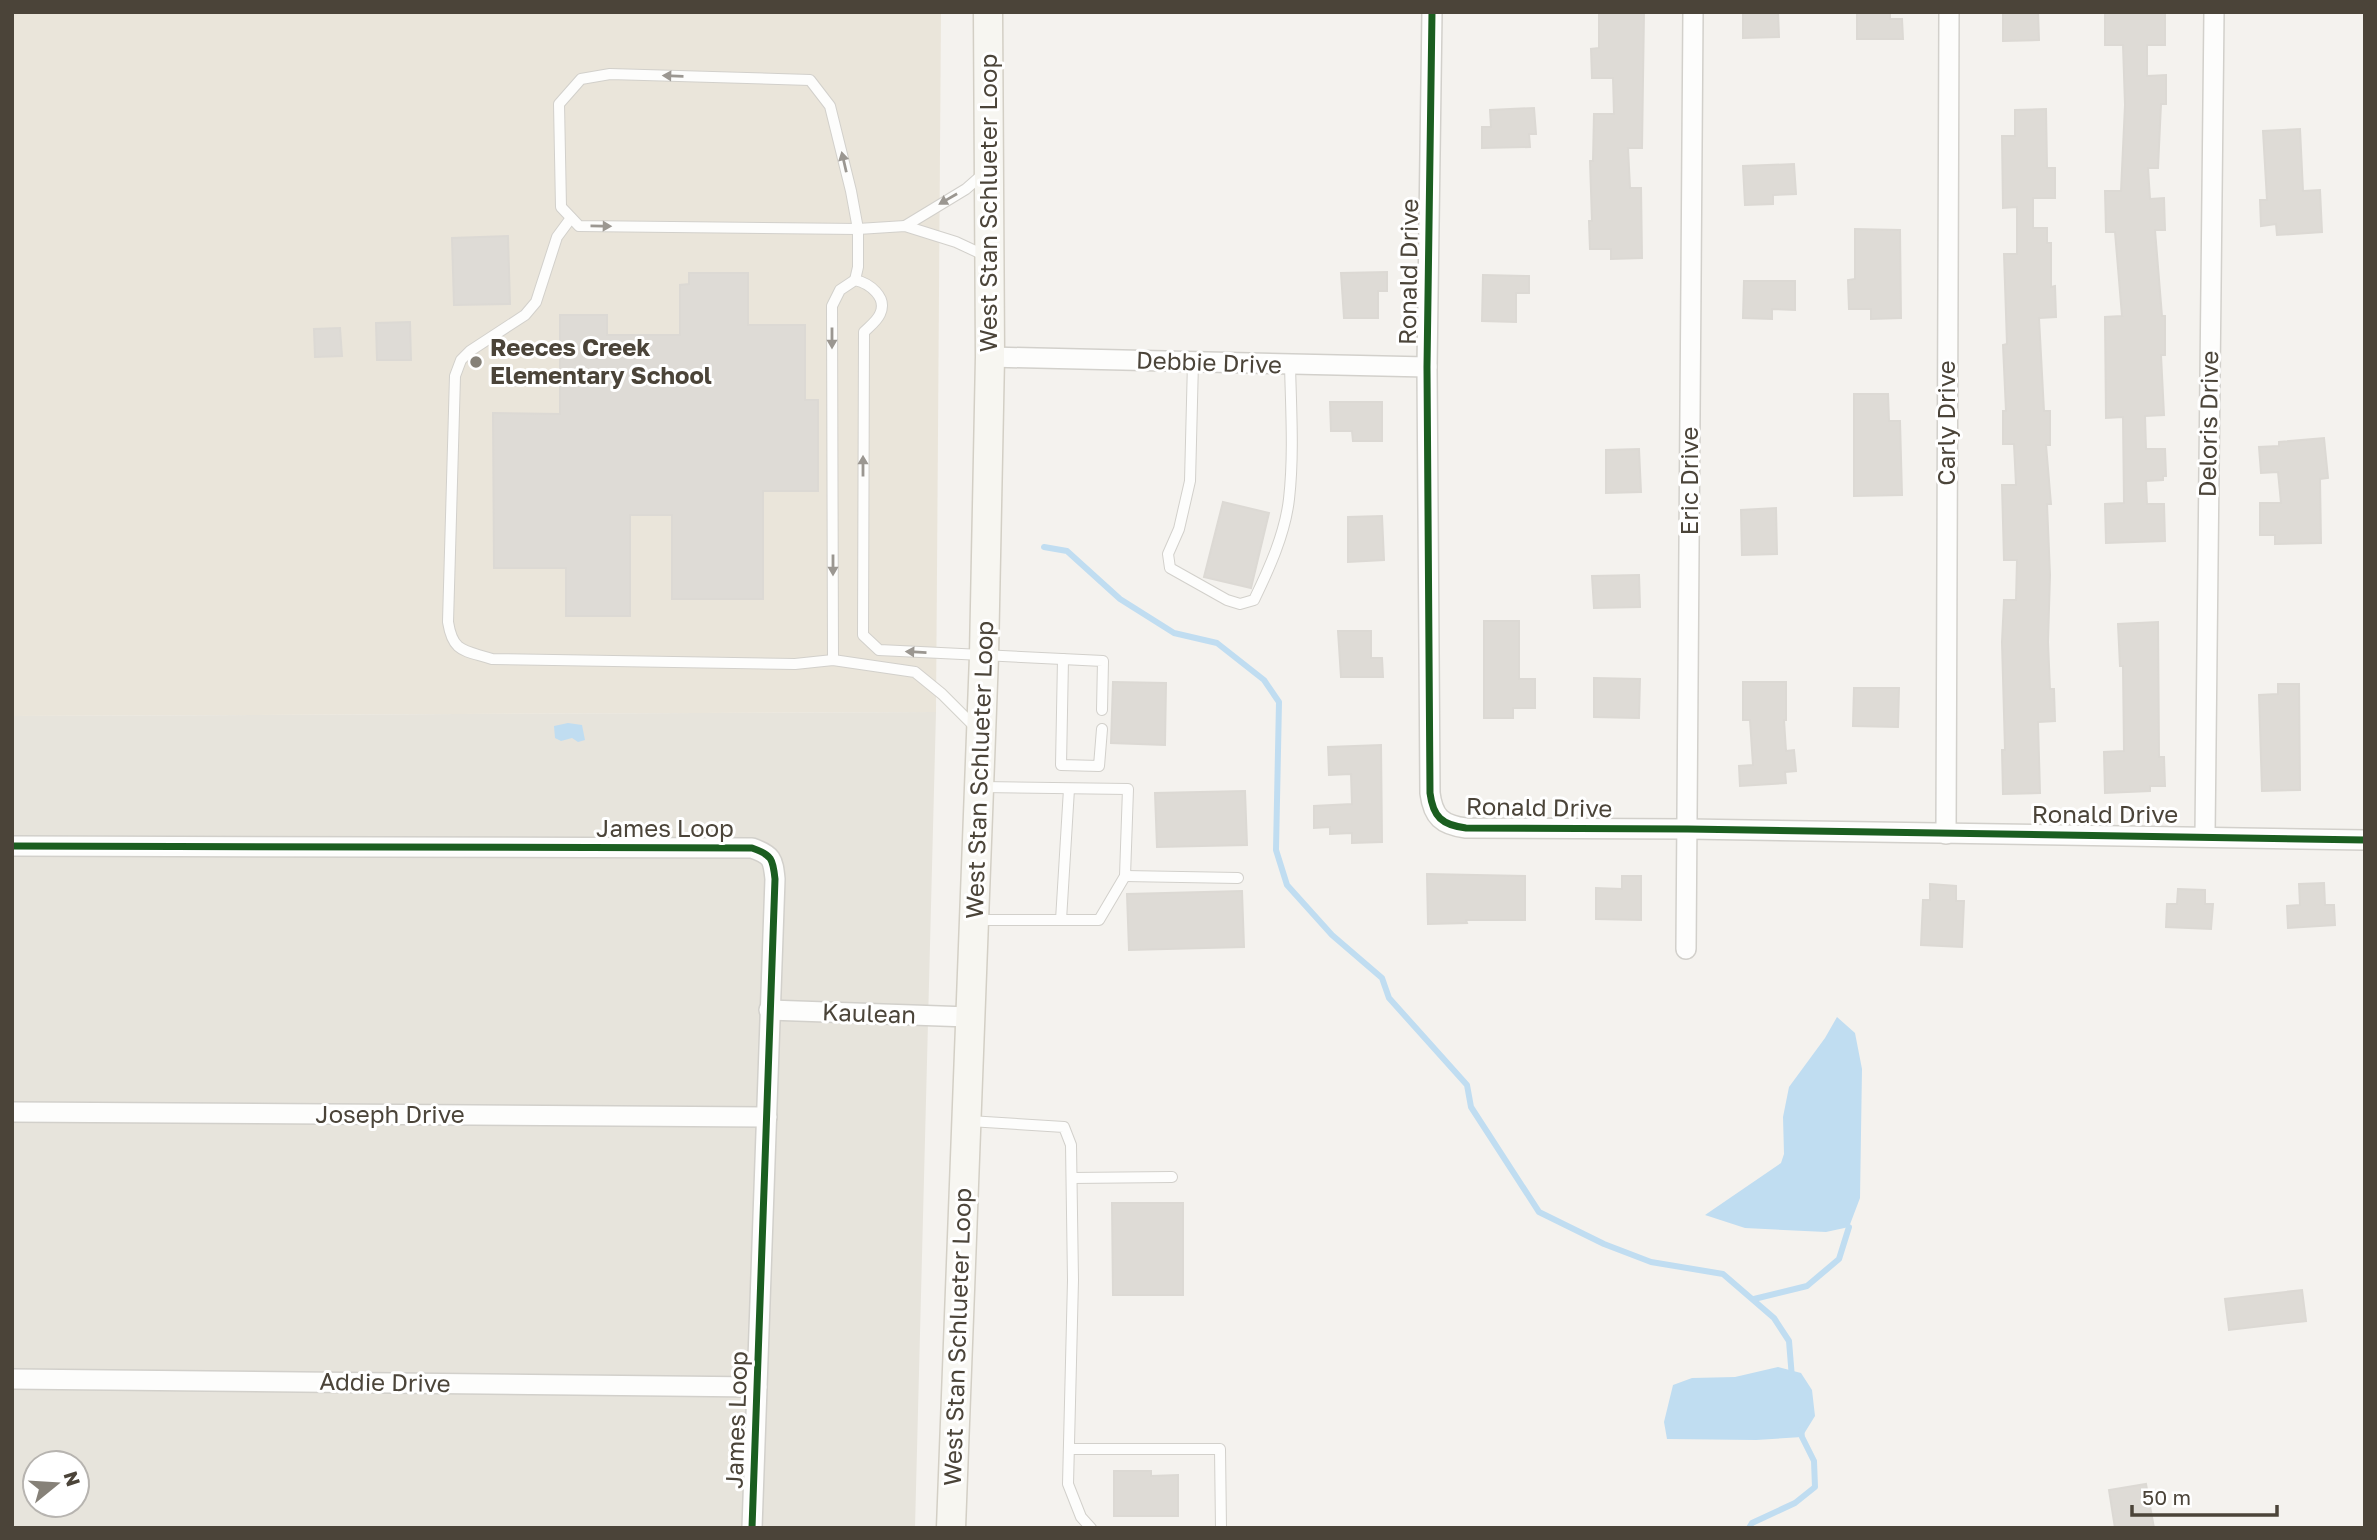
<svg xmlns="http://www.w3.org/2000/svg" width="2377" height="1540" font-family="'Golos Text',sans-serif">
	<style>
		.residential { fill: #e7e4dc; fill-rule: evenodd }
		.education { fill: #eae5da }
		.water { fill: #c0ddf1 }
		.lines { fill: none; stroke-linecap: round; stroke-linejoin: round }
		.stream { stroke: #c0ddf1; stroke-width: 6 }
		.building { fill: #dedbd6; stroke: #dcd9d4; stroke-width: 2 }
		.lane-casing { stroke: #d2d0cb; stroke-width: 12 }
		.street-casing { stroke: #d2d0cb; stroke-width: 22 }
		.secondary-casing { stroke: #d3cfc5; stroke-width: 31 }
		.lane { stroke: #fdfdfc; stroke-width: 10 }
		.street { stroke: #fdfdfc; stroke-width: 19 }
		.secondary { stroke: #f7f6f1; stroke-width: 28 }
		.cycleway-casing { stroke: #fff; stroke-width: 11 }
		.cycleway { stroke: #1b5e20; stroke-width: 7 }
		.oneway { fill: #9b9791 }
		.poi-dot { fill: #868178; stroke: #fff; stroke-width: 2.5 }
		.labels { text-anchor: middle; stroke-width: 6; stroke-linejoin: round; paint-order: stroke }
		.street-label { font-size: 24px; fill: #4b4439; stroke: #fff }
		.poi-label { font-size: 24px; font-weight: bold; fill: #4b4439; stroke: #fff; text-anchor: start }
	</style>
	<rect width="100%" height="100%" fill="#f4f2ee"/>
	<!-- residential -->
	<path class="residential" d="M936,712L915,1528H12V716ZM35,1463H77V1505H35Z"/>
	<!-- education -->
	<polygon class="education" points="12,12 941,12 936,712 12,716"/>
	<!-- water -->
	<g class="water">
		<polygon points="568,723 582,725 585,740 578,742 572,738 561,741 555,738 554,726"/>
		<polygon points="1837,1017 1855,1033 1862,1069 1860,1198 1849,1227 1826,1232 1745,1228 1705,1215 1781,1163 1784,1154 1783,1117 1789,1087 1825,1038"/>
		<polygon points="1778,1367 1801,1373 1812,1390 1815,1416 1802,1437 1756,1440 1667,1439 1664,1422 1673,1385 1692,1378 1735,1377"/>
	</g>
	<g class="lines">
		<!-- stream -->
		<g class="stream">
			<polyline points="1044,547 1067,551 1120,599 1174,633 1217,643 1264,680 1279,702 1276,850 1287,885 1332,935 1382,978 1389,998 1467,1085 1471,1107 1539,1212 1604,1244 1651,1262 1723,1274 1774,1318 1789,1341 1792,1378"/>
			<polyline points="1754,1299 1807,1286 1839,1259 1849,1227"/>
			<polyline points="1749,1528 1752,1523 1795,1503 1815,1487 1814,1461 1802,1437 1801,1430"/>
		</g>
	</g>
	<!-- building -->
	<g class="building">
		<polygon points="1599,12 1644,12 1642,148 1628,148 1630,188 1641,188 1642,258 1611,259 1611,249 1590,249 1589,221 1592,221 1590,161 1593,161 1594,114 1614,114 1613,78 1592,78 1591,49 1599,48"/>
		<polygon points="1743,12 1778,12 1779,37 1743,38"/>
		<polygon points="1857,12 1890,12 1890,19 1902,19 1903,39 1857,39"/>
		<polygon points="2003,12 2038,12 2039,40 2003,41"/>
		<polygon points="2105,12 2165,12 2165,45 2147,45 2147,76 2166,75 2166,104 2161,104 2158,168 2148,168 2150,199 2164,198 2165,230 2155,230 2162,316 2165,316 2165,355 2161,355 2164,415 2145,416 2146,449 2165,449 2166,476 2163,476 2163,480 2146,481 2147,504 2164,504 2165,541 2106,543 2105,504 2124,503 2123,417 2106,418 2105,317 2122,316 2115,232 2106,232 2105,191 2121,191 2125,105 2123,45 2105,45"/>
		<polygon points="1534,108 1536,134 1529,134 1530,147 1482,148 1482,127 1491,127 1490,110"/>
		<polygon points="2046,109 2047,168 2055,168 2055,198 2033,198 2033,228 2047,228 2047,243 2051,243 2051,287 2055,286 2056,317 2039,318 2044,411 2050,411 2050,445 2046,445 2051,504 2047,504 2050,575 2048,642 2050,689 2054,689 2055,721 2038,722 2040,793 2003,794 2002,750 2005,750 2002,642 2004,600 2016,600 2017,560 2004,560 2002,485 2016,485 2014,444 2003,444 2003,411 2006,411 2003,345 2007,344 2004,254 2017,254 2017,207 2003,208 2002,136 2015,136 2015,110"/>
		<polygon points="2300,129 2303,191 2320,190 2322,232 2277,235 2276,224 2261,226 2260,200 2267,200 2263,131"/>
		<polygon points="1794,164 1796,194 1773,195 1773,204 1745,205 1743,166"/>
		<polygon points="1855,229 1900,230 1901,318 1871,319 1871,309 1849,309 1848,280 1855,279"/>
		<polygon points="508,236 510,304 454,305 452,238"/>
		<polygon points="1387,272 1387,291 1378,291 1378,318 1344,318 1341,273"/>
		<polygon points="689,273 748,273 748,325 805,325 805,400 818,400 818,491 763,491 763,599 672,599 672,515 630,515 630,616 566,616 566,568 494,568 493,413 560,414 560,315 607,315 607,335 680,335 680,285 689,284"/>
		<polygon points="1483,275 1529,276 1529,293 1516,293 1516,322 1482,321"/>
		<polygon points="1744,281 1795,281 1795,310 1772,309 1772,319 1743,318"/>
		<polygon points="410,322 411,360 377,360 376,323"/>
		<polygon points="340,328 342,356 315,357 314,329"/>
		<polygon points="1854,394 1888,394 1889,421 1900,421 1902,495 1854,496"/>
		<polygon points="1330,402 1382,402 1382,441 1353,441 1352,431 1331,431"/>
		<polygon points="2324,438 2328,478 2320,479 2321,543 2275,544 2275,535 2260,535 2260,503 2281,503 2278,472 2261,473 2259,447 2279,446 2279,442"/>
		<polygon points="1639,449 1641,492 1606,493 1606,450"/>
		<polygon points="1223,502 1269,513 1251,588 1204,577"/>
		<polygon points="1776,508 1777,554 1742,555 1741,510"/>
		<polygon points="1382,516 1384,560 1348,562 1348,517"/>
		<polygon points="1639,575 1640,607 1594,608 1592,576"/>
		<polygon points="1484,621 1519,621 1519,679 1535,679 1535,708 1513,708 1513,718 1484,718"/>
		<polygon points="2158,622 2159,757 2164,757 2165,786 2150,786 2150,791 2105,793 2104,752 2124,751 2123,666 2120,666 2118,624"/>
		<polygon points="1338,631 1371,631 1371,658 1382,658 1383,677 1341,677"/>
		<polygon points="1594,678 1640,679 1639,718 1594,717"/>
		<polygon points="1113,682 1166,683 1165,745 1111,743"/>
		<polygon points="1743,682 1786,682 1786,720 1784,720 1786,751 1794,750 1796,771 1785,772 1786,783 1740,786 1739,766 1753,765 1750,720 1743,720"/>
		<polygon points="2278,684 2299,684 2300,790 2262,791 2259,695 2278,694"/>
		<polygon points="1854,688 1899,688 1898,727 1853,726"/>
		<polygon points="1381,745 1382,842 1352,843 1352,833 1330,834 1330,827 1314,828 1314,806 1352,804 1351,774 1329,775 1328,747"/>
		<polygon points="1245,791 1247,845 1157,847 1155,793"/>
		<polygon points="1427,874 1525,876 1525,920 1466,920 1467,923 1428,924"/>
		<polygon points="1622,876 1641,876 1641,920 1596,919 1596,888 1622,889"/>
		<polygon points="2324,883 2325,905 2334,905 2335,925 2288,928 2287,906 2300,905 2299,884"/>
		<polygon points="1930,884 1956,886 1956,901 1964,901 1962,947 1921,945 1923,900 1930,900"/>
		<polygon points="2178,889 2205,890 2205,904 2213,904 2211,929 2166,927 2167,904 2177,904"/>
		<polygon points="1242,891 1244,947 1129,950 1127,894"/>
		<polygon points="1112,1203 1183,1203 1183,1295 1113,1295"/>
		<polygon points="2302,1290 2306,1321 2229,1330 2225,1299"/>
		<polygon points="1114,1471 1151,1471 1151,1476 1178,1475 1178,1516 1114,1516"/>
		<polygon points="2146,1484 2154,1528 2115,1528 2109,1490"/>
	</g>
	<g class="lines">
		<!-- lane casing -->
		<g class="lane-casing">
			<g id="lane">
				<path d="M571,218L557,237L536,302L525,315L470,351L461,360L455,376L448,622C453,653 464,650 492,659L795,664L833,660L915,672L942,694L977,729"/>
				<polyline points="905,226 966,189 983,174"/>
				<polyline points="855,280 858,267 858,229 851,191 830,106 810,80 610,74 581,79 559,104 561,207 579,226 858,229 905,226 956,242 986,256"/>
				<path d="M1193,362L1190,481L1179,529L1168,554L1170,568L1227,600L1240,604L1254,600C1269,569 1285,534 1289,499C1294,455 1291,409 1290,365"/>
				<polyline points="1063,659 1061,765 1099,766 1102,729"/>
				<path d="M833,660L832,306L840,290L855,280C869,283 888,297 880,314C877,321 870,326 864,332L863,635L879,650L1103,661L1102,710"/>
				<polyline points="1125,876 1238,878"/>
				<polyline points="975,920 1099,920 1125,876 1128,789 982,787"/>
				<polyline points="1061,920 1069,789"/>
				<polyline points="969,1121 1064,1127 1071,1145 1073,1280 1068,1484 1081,1517 1091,1528"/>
				<polyline points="1072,1178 1172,1177"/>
				<polyline points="1069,1449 1220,1449 1221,1528"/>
			</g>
		</g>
		<!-- street casing -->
		<g class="street-casing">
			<g id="street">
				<path d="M1432,12L1427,367L1430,793C1433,817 1442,825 1466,828L1688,829L2365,840"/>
				<polyline points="990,357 1427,367"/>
				<polyline points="1946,834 1949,12"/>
				<polyline points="2205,835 2214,12"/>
				<path d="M12,846L752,848C772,855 773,859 775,879L752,1528"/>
				<polyline points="1686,949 1693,12"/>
				<polyline points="769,1010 969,1017"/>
				<polyline points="12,1112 767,1117"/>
				<polyline points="12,1379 757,1387"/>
			</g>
		</g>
		<!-- secondary casing -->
		<g class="secondary-casing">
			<polyline id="secondary" points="951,1528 984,656 990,357 988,12"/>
		</g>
		<!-- lane -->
		<use href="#lane" class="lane"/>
		<!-- street -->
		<use href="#street" class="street"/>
		<!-- secondary -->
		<use href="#secondary" class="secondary"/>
		<!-- cycleway casing -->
		<g class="cycleway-casing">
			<g id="cycleway">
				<path d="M1432,12L1427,367L1430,793C1433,817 1442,825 1466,828L1688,829L2365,840"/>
				<path d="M12,846L752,848C772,855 773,859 775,879L752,1528"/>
			</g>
		</g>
		<!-- cycleway -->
		<use href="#cycleway" class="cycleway"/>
	</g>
	<!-- one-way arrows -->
	<defs><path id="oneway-solid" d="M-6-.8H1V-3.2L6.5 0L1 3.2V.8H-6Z" transform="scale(1.75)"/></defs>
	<g class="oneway">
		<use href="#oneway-solid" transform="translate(673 76) rotate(-178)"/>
		<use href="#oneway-solid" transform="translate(844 162) rotate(-103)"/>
		<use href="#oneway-solid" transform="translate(948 199) rotate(150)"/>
		<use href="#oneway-solid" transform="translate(601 226) rotate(1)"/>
		<use href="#oneway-solid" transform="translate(832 338) rotate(90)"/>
		<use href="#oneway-solid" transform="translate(863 466) rotate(-90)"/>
		<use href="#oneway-solid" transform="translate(833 565) rotate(90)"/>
		<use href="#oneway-solid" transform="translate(916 652) rotate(-177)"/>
	</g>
	<!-- markers -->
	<circle class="poi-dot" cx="476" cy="362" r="7"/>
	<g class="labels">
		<!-- street labels -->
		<g class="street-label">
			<text transform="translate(989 203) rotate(-90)" y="8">West Stan Schlueter Loop</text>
			<text transform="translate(1409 272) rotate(-89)" y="8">Ronald Drive</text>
			<text transform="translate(1209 363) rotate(2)" y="8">Debbie Drive</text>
			<text transform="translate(1947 423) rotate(-90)" y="8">Carly Drive</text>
			<text transform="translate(2209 424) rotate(-89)" y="8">Deloris Drive</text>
			<text transform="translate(1690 481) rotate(-90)" y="8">Eric Drive</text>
			<text transform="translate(980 770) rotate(-88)" y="8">West Stan Schlueter Loop</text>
			<text transform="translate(1539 808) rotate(1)" y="8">Ronald Drive</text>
			<text x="2105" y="823">Ronald Drive</text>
			<text x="665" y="837">James Loop</text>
			<text transform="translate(869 1014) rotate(2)" y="8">Kaulean</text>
			<text x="390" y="1123">Joseph Drive</text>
			<text transform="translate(958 1337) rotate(-88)" y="8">West Stan Schlueter Loop</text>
			<text transform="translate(385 1383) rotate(1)" y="8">Addie Drive</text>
			<text transform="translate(737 1420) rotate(-88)" y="8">James Loop</text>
		</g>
		<!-- poi labels -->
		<g class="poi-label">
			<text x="490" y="356">Reeces Creek<tspan x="490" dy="28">Elementary School</tspan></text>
		</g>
	</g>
	<!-- border -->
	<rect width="2377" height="1540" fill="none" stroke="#4b4439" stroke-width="28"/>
	<!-- north arrow -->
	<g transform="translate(56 1484) rotate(72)"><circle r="33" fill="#ffffff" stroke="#b7b4b0" stroke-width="2"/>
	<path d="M0-5L12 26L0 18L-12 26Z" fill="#868178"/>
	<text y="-10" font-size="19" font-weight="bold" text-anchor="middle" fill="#4b4439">N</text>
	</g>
	<!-- scale -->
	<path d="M2132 1505v10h145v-10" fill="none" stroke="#4b4439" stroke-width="3.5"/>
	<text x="2142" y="1505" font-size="21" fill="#4b4439" stroke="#ffffff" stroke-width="5" paint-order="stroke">50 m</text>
</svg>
